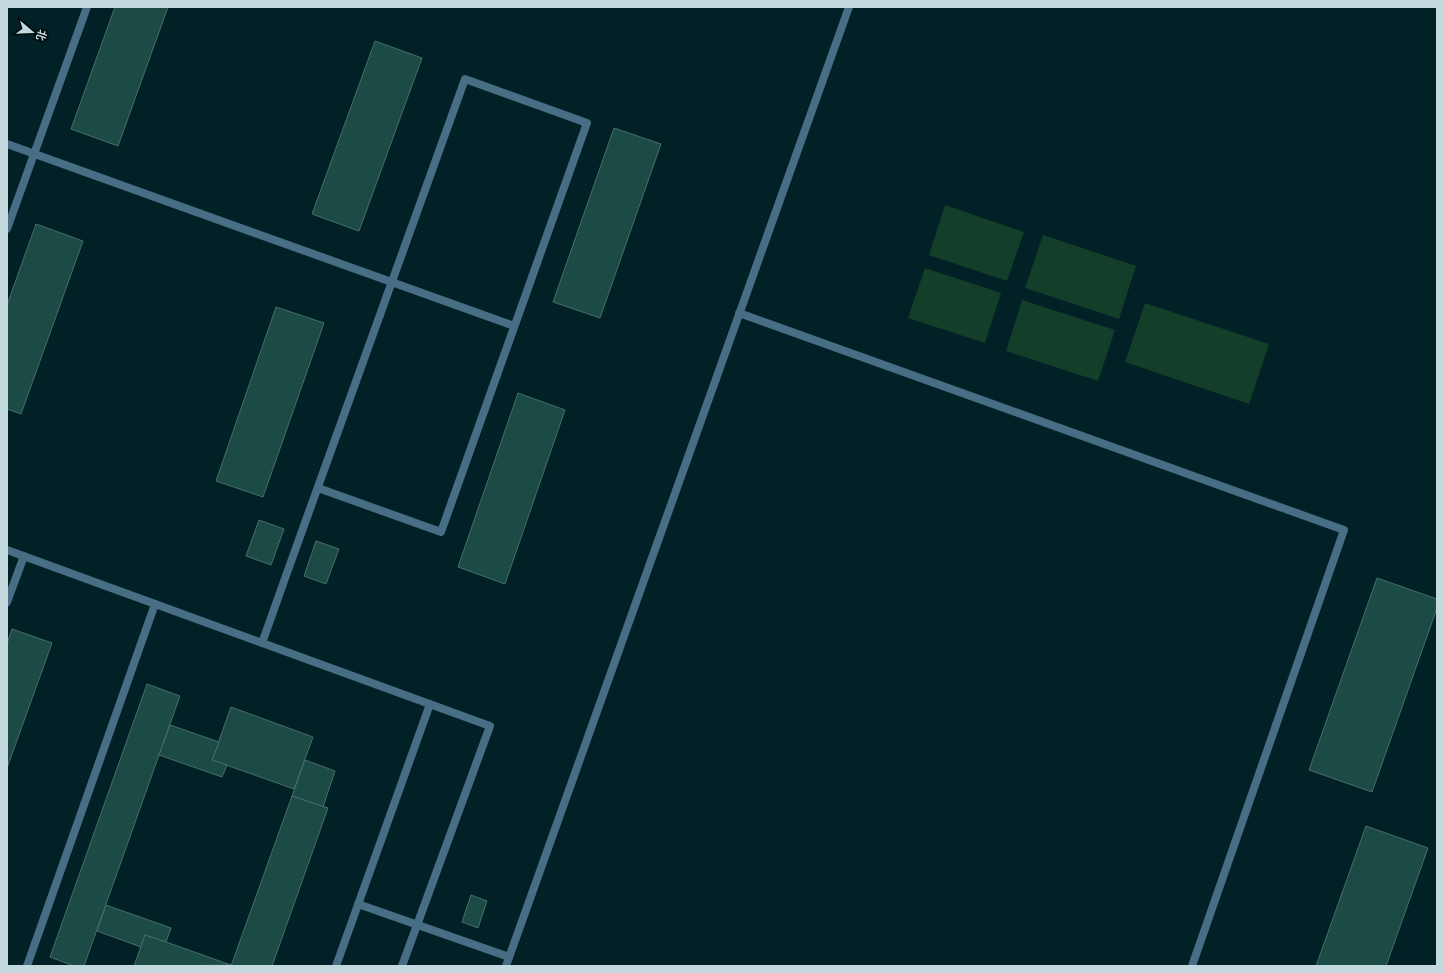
<svg xmlns="http://www.w3.org/2000/svg" width="1444" height="973" font-family="Raleway,'Noto Sans SC',sans-serif">
	<style>
		.green { fill: #133e2a }
		.building { fill: #1c4a45; stroke: #456f6a }
		.lines { fill: none; stroke-linecap: round; stroke-linejoin: round }
		.lane { stroke: #476e85; stroke-width: 8 }
	</style>
	<rect width="100%" height="100%" fill="#012126"/>
	<!-- green -->
	<g class="green">
		<polygon points="945,205 1024,232 1007,281 929,255"/>
		<polygon points="1043,235 1136,266 1119,319 1025,288"/>
		<polygon points="925,268 1001,293 985,343 908,318"/>
		<polygon points="1022,300 1115,330 1098,381 1006,351"/>
		<polygon points="1145,303 1269,344 1249,404 1125,362"/>
	</g>
	<!-- building -->
	<g class="building">
		<polygon points="115,7 168,7 118,146 71,129"/>
		<polygon points="375,41 422,58 359,231 312,214"/>
		<polygon points="614,128 661,144 600,318 553,302"/>
		<polygon points="36,224 83,241 21,414 7,409 7,305"/>
		<polygon points="276,307 324,323 263,497 216,481"/>
		<polygon points="518,393 565,410 505,584 458,567"/>
		<polygon points="259,520 284,529 271,565 246,556"/>
		<polygon points="316,541 339,549 326,584 304,576"/>
		<polygon points="1377,578 1437,599 1437,608 1372,792 1309,770"/>
		<polygon points="12,629 52,643 7,768 7,644"/>
		<polygon points="147,684 180,696 84,966 74,966 50,957"/>
		<polygon points="231,707 313,737 294,789 212,760"/>
		<polygon points="170,725 219,742 212,760 227,765 222,777 159,755"/>
		<polygon points="305,760 335,771 323,807 292,796"/>
		<polygon points="292,796 328,808 272,966 231,966"/>
		<polygon points="1366,826 1428,848 1386,966 1316,966"/>
		<polygon points="471,895 487,901 478,928 462,922"/>
		<polygon points="106,905 171,928 166,942 145,935 141,947 97,931"/>
		<polygon points="145,935 166,942 231,965 134,966"/>
	</g>
	<g class="lines">
		<!-- lane -->
		<g class="lane">
			<polyline points="7,144 514,326"/>
			<polyline points="7,229 87,7"/>
			<polyline points="739,313 1344,530 1192,966"/>
			<polyline points="7,550 490,726 402,966"/>
			<polyline points="7,602 24,556"/>
			<polyline points="262,643 288,570 465,79 587,123 441,532 318,488"/>
			<polyline points="358,904 509,957"/>
			<polyline points="27,966 155,604"/>
			<polyline points="336,966 430,704"/>
			<polyline points="506,966 849,7"/>
		</g>
	</g>
	<!-- border -->
	<rect width="1444" height="973" fill="none" stroke="#c4d9de" stroke-width="16"/>
	<!-- north arrow -->
	<g transform="translate(32 32) rotate(109)" stroke="#00090c" stroke-width="3" paint-order="stroke">
	<path d="M0-3L7 15L0 10L-7 15Z" fill="#c4d9de"/>
	<text y="-6" font-size="11" font-weight="bold" text-anchor="middle" fill="#c4d9de">北</text>
	</g>
</svg>
